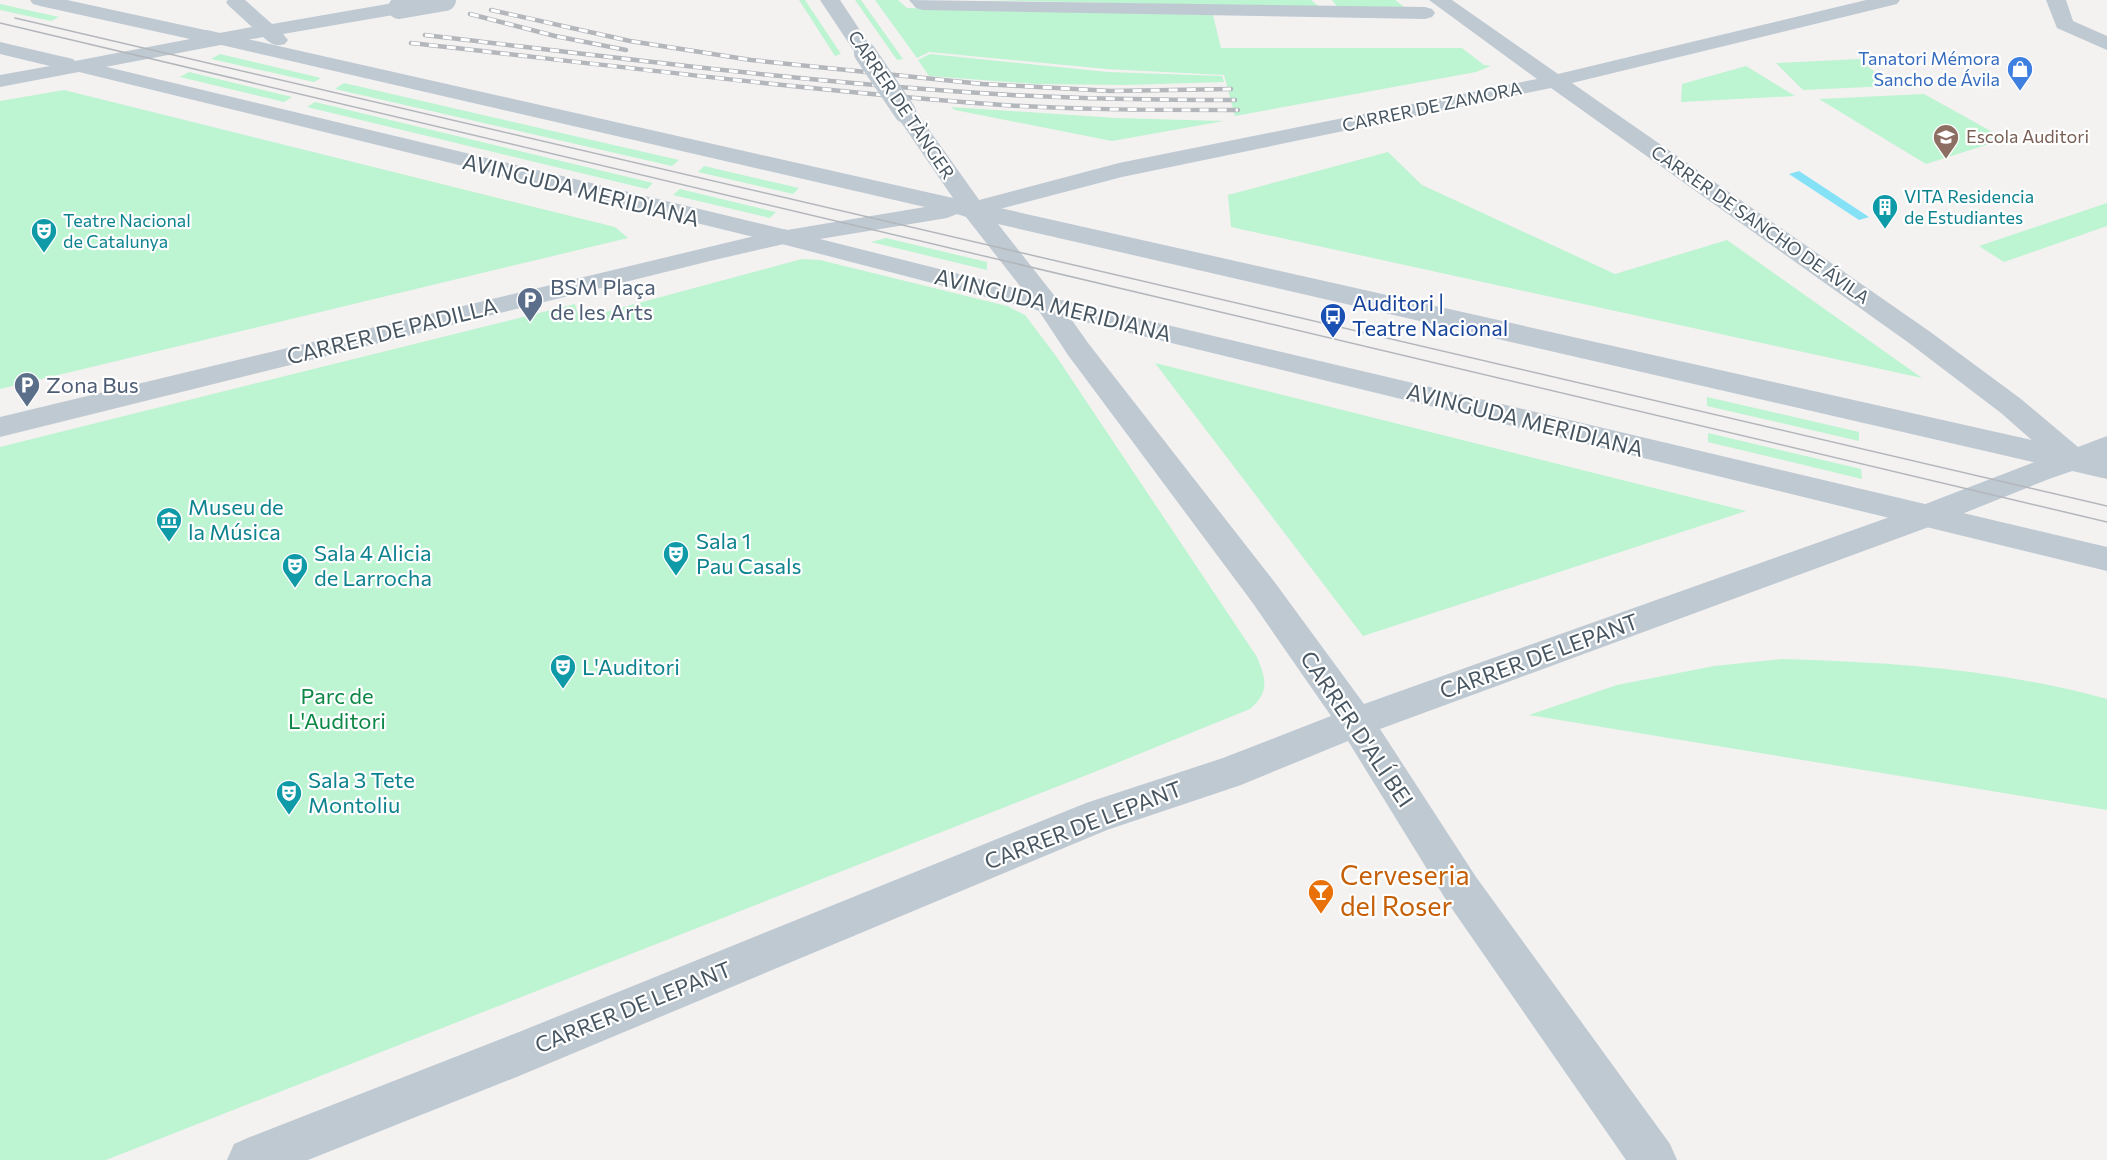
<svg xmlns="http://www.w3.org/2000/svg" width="2107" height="1160" font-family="Commissioner,sans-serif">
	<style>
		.green { fill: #bdf4d1 }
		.water { fill: #85e2f6 }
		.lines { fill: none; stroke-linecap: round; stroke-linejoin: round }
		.pedestrian { fill: #bec9d2; fill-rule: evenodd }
		.minor { fill: #bec9d2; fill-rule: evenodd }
		.tertiary { fill: #bec9d2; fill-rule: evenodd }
		.tram { stroke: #b3b7bc; stroke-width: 1.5 }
		.rail-casing { stroke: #b3b7bc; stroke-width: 4.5 }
		.rail { stroke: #fff; stroke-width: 3; stroke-dasharray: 9; stroke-linecap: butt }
		.minor-bridge { stroke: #bec9d2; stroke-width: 22 }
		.labels { text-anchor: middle; stroke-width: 4.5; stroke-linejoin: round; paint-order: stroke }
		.far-shop-label { font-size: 18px; fill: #366cbe; stroke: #fff; text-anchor: end }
		.far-street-label { font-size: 18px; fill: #475661; stroke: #fff }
		.far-education-label { font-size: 18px; fill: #785e54; stroke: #fff; text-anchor: start }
		.far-culture-label { font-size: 18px; fill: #0d838f; stroke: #fff; text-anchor: start }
		.street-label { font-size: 22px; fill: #475661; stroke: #fff }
		.service-label { font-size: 22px; fill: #4e5e75; stroke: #fff; text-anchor: start }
		.transit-label { font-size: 22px; fill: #164399; stroke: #fff; text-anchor: start }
		.culture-label { font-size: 22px; fill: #0d838f; stroke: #fff; text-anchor: start }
		.park-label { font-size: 22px; fill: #0d8746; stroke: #fff }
		.near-food-label { font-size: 27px; fill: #c56008; stroke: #fff; text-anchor: start }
	</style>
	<rect width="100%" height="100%" fill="#f4f1f1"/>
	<!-- green -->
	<g class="green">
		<polygon points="799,0 805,0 841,54 835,56"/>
		<polygon points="855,0 861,0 903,59 897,60"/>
		<polygon points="875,0 898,0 907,8 1213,15 1221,48 1462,48 1484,65 1491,66 1476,72 1235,116 1224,75 1106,69 929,52 917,58"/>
		<polygon points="981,0 1311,0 1321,8"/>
		<polygon points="1332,0 1395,0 1407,9 1338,8"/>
		<polygon points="0,4 59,17 51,21 0,10"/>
		<polygon points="220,54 321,78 314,82 211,59"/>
		<polygon points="930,54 1108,72 1222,76 1224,82 1127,85 1036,84 929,76 918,60"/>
		<polygon points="1860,59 1890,86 1803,90 1776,63"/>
		<polygon points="1746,66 1795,96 1681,102 1682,84"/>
		<polygon points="189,72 292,97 284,102 180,77"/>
		<polygon points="344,83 679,160 672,166 335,89"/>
		<polygon points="64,90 615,227 628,238 0,389 0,101"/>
		<polygon points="1924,94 2005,139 1926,164 1819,99"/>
		<polygon points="315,102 653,183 647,189 307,107"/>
		<polygon points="951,107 1116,118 1224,121 1112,141 955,110"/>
		<polygon points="1388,152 1422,185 1615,274 1727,240 1922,378 1231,227 1228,195"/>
		<polygon points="704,166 799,188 793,194 698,172"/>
		<polygon points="680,189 776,212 770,218 673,195"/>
		<polygon points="2107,203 2107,226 2004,262 1979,246"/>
		<polygon points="886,238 987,262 987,270 871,242"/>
		<path d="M802,259L820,260L1007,306L1025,315L1056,356L1257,657C1266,679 1270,692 1250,709L1102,769L106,1160H0V447L575,304L579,319Z"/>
		<polygon points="1155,363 1746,511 1363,636"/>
		<polygon points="1707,397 1859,432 1859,441 1707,406"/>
		<polygon points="1708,433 1861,469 1862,479 1708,442"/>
		<path d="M1783,659C1892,662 2002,670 2107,699V810L1529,715L1617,685L1714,666Z"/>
	</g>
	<!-- water -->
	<polygon class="water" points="1799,171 1869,217 1859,220 1789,174"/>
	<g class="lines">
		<!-- pedestrian -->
		<polygon class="pedestrian" points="909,0 1425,7 1432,9 1435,13 1432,17 1425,19 923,10 916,8"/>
		<!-- minor -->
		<g class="minor">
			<path d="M30,0H67L205,30L214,34L252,27L229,6L226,2L228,0H245L272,24L399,2L406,4L409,8L406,12L399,14L283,34L288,40L285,44C275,47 271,44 263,37L0,87V75L50,66L0,54V42L73,59L75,61L190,39L40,6L33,4Z"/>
			<polygon points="1429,0 1452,0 1558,74 1866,0 1900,0 1897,4 1572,83 1929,331 2021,399 2078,447 2107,436 2107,459 2049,479 1937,524 1380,729 1476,877 1670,1144 1677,1160 1626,1160 1448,903 1348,741 1241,785 1107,830 519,1076 308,1160 227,1160 234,1144 250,1137 519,1032 1086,803 1223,758 1331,716 1252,602 1068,355 1035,305 1039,299 1048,297 1057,299 1088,343 1276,584 1364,704 1915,508 2050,456 2001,413 1909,343 1551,88 1122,177 973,216 964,214 961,209 964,204 1119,163 1537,79"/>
			<polygon points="2046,0 2066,0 2073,21 2107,36 2107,50 2057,28"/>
			<polygon points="784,229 793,232 797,237 793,242 714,260 0,437 0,417"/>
		</g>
		<!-- tertiary -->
		<g class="tertiary">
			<polygon points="820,0 840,0 875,53 872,57 865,59 858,57"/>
			<path d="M207,30L953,198L894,112L897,107L905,105L913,107L982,204L2107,457V479L998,224L1057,299L2107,547V571L1048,313L778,243L75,71L71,67L75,63L82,61L787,230L925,207L200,40L197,36L200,32ZM957,214L966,217L1023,290L820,239L947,218Z"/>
		</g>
		<!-- tram -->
		<g class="tram">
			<polyline points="15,18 2107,506"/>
			<polyline points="0,23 2107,522"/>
		</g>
		<!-- rail casing -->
		<g class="rail-casing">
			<g id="rail">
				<polyline points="491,10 630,41 751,60 982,84 1111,91 1231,89"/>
				<polyline points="470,14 555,36 626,50"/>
				<path d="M425,35C620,58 816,84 1012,95C1087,99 1161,100 1235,100"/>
				<path d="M411,43C599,64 787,88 975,103C1063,110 1150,110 1238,110"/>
			</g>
		</g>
		<!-- rail -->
		<use href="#rail" class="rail"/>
		<!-- minor-bridge -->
		<g class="minor-bridge">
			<polyline points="399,8 445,0"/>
			<polyline points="865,53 905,112"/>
		</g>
	</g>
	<!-- icons -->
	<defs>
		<g id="shop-pin" transform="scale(1.35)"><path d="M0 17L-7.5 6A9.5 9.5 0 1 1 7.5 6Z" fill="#3f7fe0" stroke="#fff"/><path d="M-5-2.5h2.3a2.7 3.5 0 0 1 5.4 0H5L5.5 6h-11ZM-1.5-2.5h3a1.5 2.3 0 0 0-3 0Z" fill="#fff"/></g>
		<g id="school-pin" transform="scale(1.35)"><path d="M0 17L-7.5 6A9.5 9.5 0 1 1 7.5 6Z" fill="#8d6e63" stroke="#fff"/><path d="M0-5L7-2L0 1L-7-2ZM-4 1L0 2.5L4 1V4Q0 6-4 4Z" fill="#fff"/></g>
		<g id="building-pin" transform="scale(1.35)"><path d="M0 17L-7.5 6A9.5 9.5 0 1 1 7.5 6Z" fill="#0f9aa8" stroke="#fff"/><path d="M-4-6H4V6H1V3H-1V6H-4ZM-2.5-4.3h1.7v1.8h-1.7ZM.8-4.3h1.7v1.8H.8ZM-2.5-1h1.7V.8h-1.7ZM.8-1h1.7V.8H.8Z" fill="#fff"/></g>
		<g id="theatre-pin" transform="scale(1.35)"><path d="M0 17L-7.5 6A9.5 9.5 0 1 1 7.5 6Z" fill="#0f9aa8" stroke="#fff"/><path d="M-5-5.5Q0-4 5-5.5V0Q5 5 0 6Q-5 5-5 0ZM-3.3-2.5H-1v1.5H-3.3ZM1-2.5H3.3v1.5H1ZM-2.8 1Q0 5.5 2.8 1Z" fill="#fff"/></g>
		<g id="parking-pin" transform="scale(1.35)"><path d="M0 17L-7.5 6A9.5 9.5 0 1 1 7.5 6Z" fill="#5c6f8a" stroke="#fff"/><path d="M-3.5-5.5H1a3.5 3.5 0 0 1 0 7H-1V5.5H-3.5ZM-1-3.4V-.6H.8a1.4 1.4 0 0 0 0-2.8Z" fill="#fff"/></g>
		<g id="bus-pin" transform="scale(1.35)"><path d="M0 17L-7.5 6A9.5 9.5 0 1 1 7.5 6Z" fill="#1a4fb4" stroke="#fff"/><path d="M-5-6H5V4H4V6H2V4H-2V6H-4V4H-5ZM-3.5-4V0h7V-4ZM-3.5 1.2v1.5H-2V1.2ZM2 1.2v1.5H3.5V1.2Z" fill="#fff"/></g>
		<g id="museum-pin" transform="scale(1.35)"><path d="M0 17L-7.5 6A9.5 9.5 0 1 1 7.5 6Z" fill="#0f9aa8" stroke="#fff"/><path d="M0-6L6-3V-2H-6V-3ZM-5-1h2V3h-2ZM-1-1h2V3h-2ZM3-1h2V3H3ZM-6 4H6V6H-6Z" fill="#fff"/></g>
		<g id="bar-pin" transform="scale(1.35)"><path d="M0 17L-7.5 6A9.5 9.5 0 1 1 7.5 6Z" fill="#e8710a" stroke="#fff"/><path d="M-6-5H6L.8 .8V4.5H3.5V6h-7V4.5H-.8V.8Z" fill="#fff"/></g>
	</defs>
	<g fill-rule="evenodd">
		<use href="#shop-pin" x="2020" y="69"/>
		<use href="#school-pin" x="1946" y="137"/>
		<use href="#building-pin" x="1885" y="207"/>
		<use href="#theatre-pin" x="44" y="231"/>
		<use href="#parking-pin" x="530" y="300"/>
		<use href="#bus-pin" x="1333" y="316"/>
		<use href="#parking-pin" x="27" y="385"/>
		<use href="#museum-pin" x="169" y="520"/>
		<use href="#theatre-pin" x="676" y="554"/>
		<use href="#theatre-pin" x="295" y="566"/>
		<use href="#theatre-pin" x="563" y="667"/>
		<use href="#theatre-pin" x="289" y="793"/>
		<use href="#bar-pin" x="1321" y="892"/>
	</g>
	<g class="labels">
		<!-- far-shop labels -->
		<g class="far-shop-label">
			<text x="2000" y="65">Tanatori Mémora<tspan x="2000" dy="21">Sancho de Ávila</tspan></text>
		</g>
		<!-- far-street labels -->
		<g class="far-street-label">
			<text transform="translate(901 105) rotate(56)" y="6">CARRER DE TÀNGER</text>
			<text transform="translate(1432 107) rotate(-12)" y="6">CARRER DE ZAMORA</text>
			<text transform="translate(1760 225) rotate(35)" y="6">CARRER DE SANCHO DE ÁVILA</text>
		</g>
		<!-- far-education labels -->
		<g class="far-education-label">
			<text x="1966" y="143">Escola Auditori</text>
		</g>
		<!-- far-culture labels -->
		<g class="far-culture-label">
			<text x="1904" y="203">VITA Residencia<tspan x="1904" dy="21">de Estudiantes</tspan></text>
			<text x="63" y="227">Teatre Nacional<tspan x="63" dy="21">de Catalunya</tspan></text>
		</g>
		<!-- street labels -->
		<g class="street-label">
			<text transform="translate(581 190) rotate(14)" y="8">AVINGUDA MERIDIANA</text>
			<text transform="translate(1053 305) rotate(14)" y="8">AVINGUDA MERIDIANA</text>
			<text transform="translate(392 331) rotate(-14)" y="8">CARRER DE PADILLA</text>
			<text transform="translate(1525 420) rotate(14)" y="8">AVINGUDA MERIDIANA</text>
			<text transform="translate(1539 656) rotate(-20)" y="8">CARRER DE LEPANT</text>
			<text transform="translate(1357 729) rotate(56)" y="8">CARRER D'ALÍ BEI</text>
			<text transform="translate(1083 825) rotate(-21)" y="8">CARRER DE LEPANT</text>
			<text transform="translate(633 1007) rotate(-22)" y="8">CARRER DE LEPANT</text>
		</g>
		<!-- service labels -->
		<g class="service-label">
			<text x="550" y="295">BSM Plaça<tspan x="550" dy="25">de les Arts</tspan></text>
			<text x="46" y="393">Zona Bus</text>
		</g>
		<!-- transit labels -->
		<g class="transit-label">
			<text x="1352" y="311">Auditori |<tspan x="1352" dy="25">Teatre Nacional</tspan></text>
		</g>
		<!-- culture labels -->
		<g class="culture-label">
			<text x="188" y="515">Museu de<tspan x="188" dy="25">la Música</tspan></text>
			<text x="696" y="549">Sala 1<tspan x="696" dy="25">Pau Casals</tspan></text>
			<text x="314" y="561">Sala 4 Alicia<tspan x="314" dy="25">de Larrocha</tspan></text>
			<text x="582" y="675">L'Auditori</text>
			<text x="308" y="788">Sala 3 Tete<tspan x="308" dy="25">Montoliu</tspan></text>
		</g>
		<!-- park labels -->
		<g class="park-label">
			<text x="337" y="704">Parc de<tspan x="337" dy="25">L'Auditori</tspan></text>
		</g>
		<!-- near-food labels -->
		<g class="near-food-label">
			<text x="1340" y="885">Cerveseria<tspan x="1340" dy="31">del Roser</tspan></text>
		</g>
	</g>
</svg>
